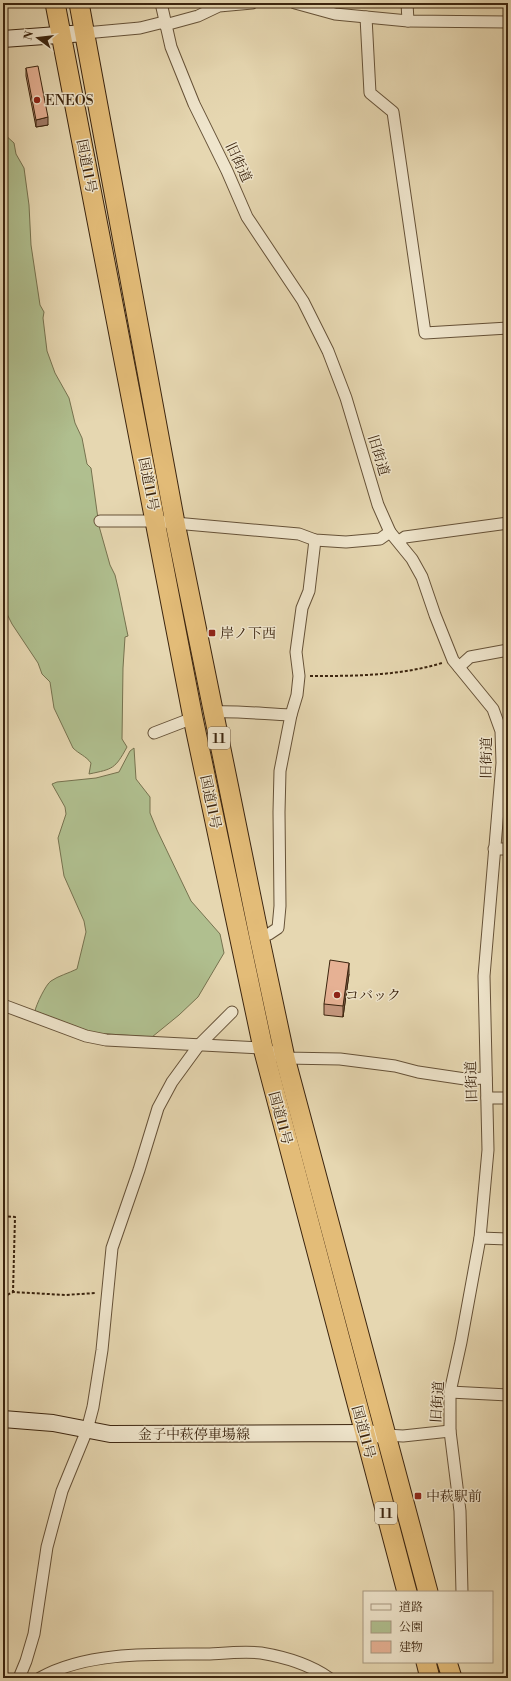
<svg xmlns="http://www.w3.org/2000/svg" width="511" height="1681" font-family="'Libre Bodoni','Noto Serif JP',serif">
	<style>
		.green { fill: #b0bf8f; stroke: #76724f }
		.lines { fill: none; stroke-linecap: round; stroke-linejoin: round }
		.minor-casing { stroke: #665238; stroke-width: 13 }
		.secondary-casing { stroke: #3c250f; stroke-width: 18 }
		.trunk-casing { stroke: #3c250f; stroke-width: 21 }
		.path { stroke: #3c250f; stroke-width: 2; stroke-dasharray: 3 2; stroke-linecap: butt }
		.minor { stroke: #efe5cc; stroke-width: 11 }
		.secondary { stroke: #efe5cc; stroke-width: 16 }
		.trunk { stroke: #e3bc78; stroke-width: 19 }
		.wall { fill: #c6987f; stroke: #3c250f }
		.shaded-wall { fill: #a17c68; stroke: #3c250f }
		.building { fill: #e6b194; stroke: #3c250f }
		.poi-dot { fill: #8f2418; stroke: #efe5cc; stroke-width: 1.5 }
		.labels { text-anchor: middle; stroke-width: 3; stroke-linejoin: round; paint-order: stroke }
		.shield { fill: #efe5cc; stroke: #725f48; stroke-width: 1 }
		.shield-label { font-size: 13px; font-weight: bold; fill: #3c250f }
		.poi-label { font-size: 14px; fill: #3c250f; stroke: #efe5cc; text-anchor: start }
		.street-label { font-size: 14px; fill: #3c250f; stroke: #efe5cc }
	</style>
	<rect width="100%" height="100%" fill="#e6d7b1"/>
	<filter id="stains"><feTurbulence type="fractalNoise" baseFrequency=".005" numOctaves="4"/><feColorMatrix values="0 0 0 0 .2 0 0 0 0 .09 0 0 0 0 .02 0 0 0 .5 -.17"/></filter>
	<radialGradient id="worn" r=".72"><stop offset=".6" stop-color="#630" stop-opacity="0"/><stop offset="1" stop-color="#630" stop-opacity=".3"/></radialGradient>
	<!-- green -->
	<g class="green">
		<path d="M3,133L14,143L16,154L24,168L29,205L31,245L40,305L44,312L43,318L47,351L55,373L69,398L75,423L82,438L87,464L91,468L99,526L110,565L115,575L119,592L128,636L125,637L123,668L122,739L127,747C115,769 113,769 89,774L91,763C86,756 79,754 73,748L54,708L50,682L42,674L38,663L12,624L3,606Z"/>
		<path d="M134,748L136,779L150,797V813L157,830L191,901L220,934L224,953L198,997L179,1015L152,1037L93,1033L35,1011C36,1005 46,984 51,981C58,976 69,973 77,969L86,932L84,921L64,876L58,838L66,814L65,807L52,784L57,782L96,778L119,772L130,751Z"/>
	</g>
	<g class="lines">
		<!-- minor casing -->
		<g class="minor-casing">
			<g id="minor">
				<polyline points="161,3 171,47 194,104 227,171 247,217 303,301 328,351 346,398 378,505 390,532 412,559 422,577 435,615 453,660 493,709 501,731 502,763 484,976 488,1150 480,1238 461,1342 450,1392 450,1431 460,1511 462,1592"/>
				<polyline points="295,3 335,14 408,21"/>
				<polyline points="407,3 408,21 508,22"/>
				<polyline points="366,17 370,93 393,112 425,333 508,328"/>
				<polyline points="165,25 198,16 219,6 252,3"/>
				<polyline points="85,33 140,28 164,22"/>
				<polyline points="100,521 156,521 175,523 299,534 315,540 346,542 380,539 390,532"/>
				<polyline points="399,541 405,537 508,523"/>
				<polyline points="459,667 470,657 508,650"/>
				<path d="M214,712C240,711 265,714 291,715"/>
				<polyline points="154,733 193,718"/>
				<polyline points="494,849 508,849"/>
				<polyline points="259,936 269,934 278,928 280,906 279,812 280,771 291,715 297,695 299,676 296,652 302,608 309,591 315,540"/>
				<polyline points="3,1005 86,1036 106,1040 263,1048 285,1058 340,1059 395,1066 418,1072 465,1079 486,1078"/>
				<polyline points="487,1098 508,1098"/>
				<polyline points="480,1238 508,1239"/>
				<polyline points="450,1392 508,1395"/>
				<polyline points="386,1435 403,1436 450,1431"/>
				<polyline points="19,1678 26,1661 34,1634 47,1547 62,1491 87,1430 93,1407 102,1350 112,1248 139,1170 158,1108 172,1082 199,1045 232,1012"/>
				<path d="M40,1678C87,1651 157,1654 210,1654C226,1653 245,1651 261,1653C285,1657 309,1664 329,1678"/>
			</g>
		</g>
		<!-- secondary casing -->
		<g class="secondary-casing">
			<g id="secondary">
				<polyline points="3,39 85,33"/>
				<polyline points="3,1419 53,1423 110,1434 364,1433 386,1435"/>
			</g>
		</g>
		<!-- trunk casing -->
		<g class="trunk-casing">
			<g id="trunk">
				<polyline points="55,3 193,718 263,1048 407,1592"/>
				<polyline points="79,3 175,523 259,936 285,1058 428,1592"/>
				<polyline points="426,1662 430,1678"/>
				<polyline points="447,1662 452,1678"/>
			</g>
		</g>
		<!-- path -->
		<g class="path">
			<path d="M310,676C354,676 399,676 442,663"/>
			<polyline points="3,1216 15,1217 13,1292"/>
			<polyline points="3,1297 13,1292 65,1295 96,1293"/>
		</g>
		<!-- minor -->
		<use href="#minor" class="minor"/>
		<!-- secondary -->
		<use href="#secondary" class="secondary"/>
		<!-- trunk -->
		<use href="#trunk" class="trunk"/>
	</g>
	<!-- wall -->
	<g class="wall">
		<polygon points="26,68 48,125 36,127 26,76"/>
		<polygon points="349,974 343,1017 324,1015 324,1004"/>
	</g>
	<!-- shaded-wall -->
	<g class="shaded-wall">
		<polygon points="48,117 48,125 36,127 36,120"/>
		<polygon points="349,963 349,974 343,1017 343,1006"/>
	</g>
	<!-- building -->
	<g class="building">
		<polygon points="38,66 48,117 36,120 26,68"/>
		<polygon points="330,960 349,963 343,1006 324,1004"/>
	</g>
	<!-- markers -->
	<g class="poi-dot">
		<circle cx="37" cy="100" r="4"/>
		<rect x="208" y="629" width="8" height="8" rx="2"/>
		<circle cx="337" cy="995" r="4"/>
		<rect x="414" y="1492" width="8" height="8" rx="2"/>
	</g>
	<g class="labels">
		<!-- shield labels -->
		<g class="shield">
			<rect x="208" y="727" width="22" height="22" rx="3"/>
			<rect x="375" y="1502" width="22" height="22" rx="3"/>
		</g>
		<g class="shield-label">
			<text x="219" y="743">11</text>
			<text x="386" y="1518">11</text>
		</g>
		<!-- poi labels -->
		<g class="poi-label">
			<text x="45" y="105">ENEOS</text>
			<text x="220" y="638">岸ノ下西</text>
			<text x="345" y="1000">コバック</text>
			<text x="426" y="1501">中萩駅前</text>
		</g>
		<!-- street labels -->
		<g class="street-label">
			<text transform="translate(239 162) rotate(65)" y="5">旧街道</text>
			<text transform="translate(87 166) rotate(79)" y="5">国道11号</text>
			<text transform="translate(379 455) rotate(73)" y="5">旧街道</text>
			<text transform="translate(149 484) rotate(79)" y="5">国道11号</text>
			<text transform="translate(486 758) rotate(-89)" y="5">旧街道</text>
			<text transform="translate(211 802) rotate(78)" y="5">国道11号</text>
			<text transform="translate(471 1082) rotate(-92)" y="5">旧街道</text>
			<text transform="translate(281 1118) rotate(75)" y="5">国道11号</text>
			<text transform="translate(437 1402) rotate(-86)" y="5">旧街道</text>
			<text transform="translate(364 1432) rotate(75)" y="5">国道11号</text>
			<text x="194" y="1439">金子中萩停車場線</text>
		</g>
	</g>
	<!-- margin -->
	<rect width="511" height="1681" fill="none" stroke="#e6d7b1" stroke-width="16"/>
	<rect x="4" y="4" width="503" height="1673" fill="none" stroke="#3c250f" stroke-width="2"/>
	<rect x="8" y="8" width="495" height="1665" fill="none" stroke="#3c250f"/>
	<!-- legend -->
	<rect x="363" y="1591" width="130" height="72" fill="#efe5cc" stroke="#a79880"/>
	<rect x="371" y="1604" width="20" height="6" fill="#efe5cc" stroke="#a79880"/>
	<text x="399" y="1611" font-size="12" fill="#3c250f">道路</text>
	<rect x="371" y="1621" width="20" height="12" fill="#b0bf8f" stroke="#a79880"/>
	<text x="399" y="1631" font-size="12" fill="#3c250f">公園</text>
	<rect x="371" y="1641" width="20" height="12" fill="#e6b194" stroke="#a79880"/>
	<text x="399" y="1651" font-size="12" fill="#3c250f">建物</text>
	<!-- north arrow -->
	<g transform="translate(38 38) rotate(285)" stroke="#efe5cc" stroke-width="3" paint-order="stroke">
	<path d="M0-3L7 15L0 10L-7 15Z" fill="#3c250f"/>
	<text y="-6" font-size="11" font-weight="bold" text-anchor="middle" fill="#3c250f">N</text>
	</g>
	<rect width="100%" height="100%" filter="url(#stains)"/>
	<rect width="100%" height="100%" fill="url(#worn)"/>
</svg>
